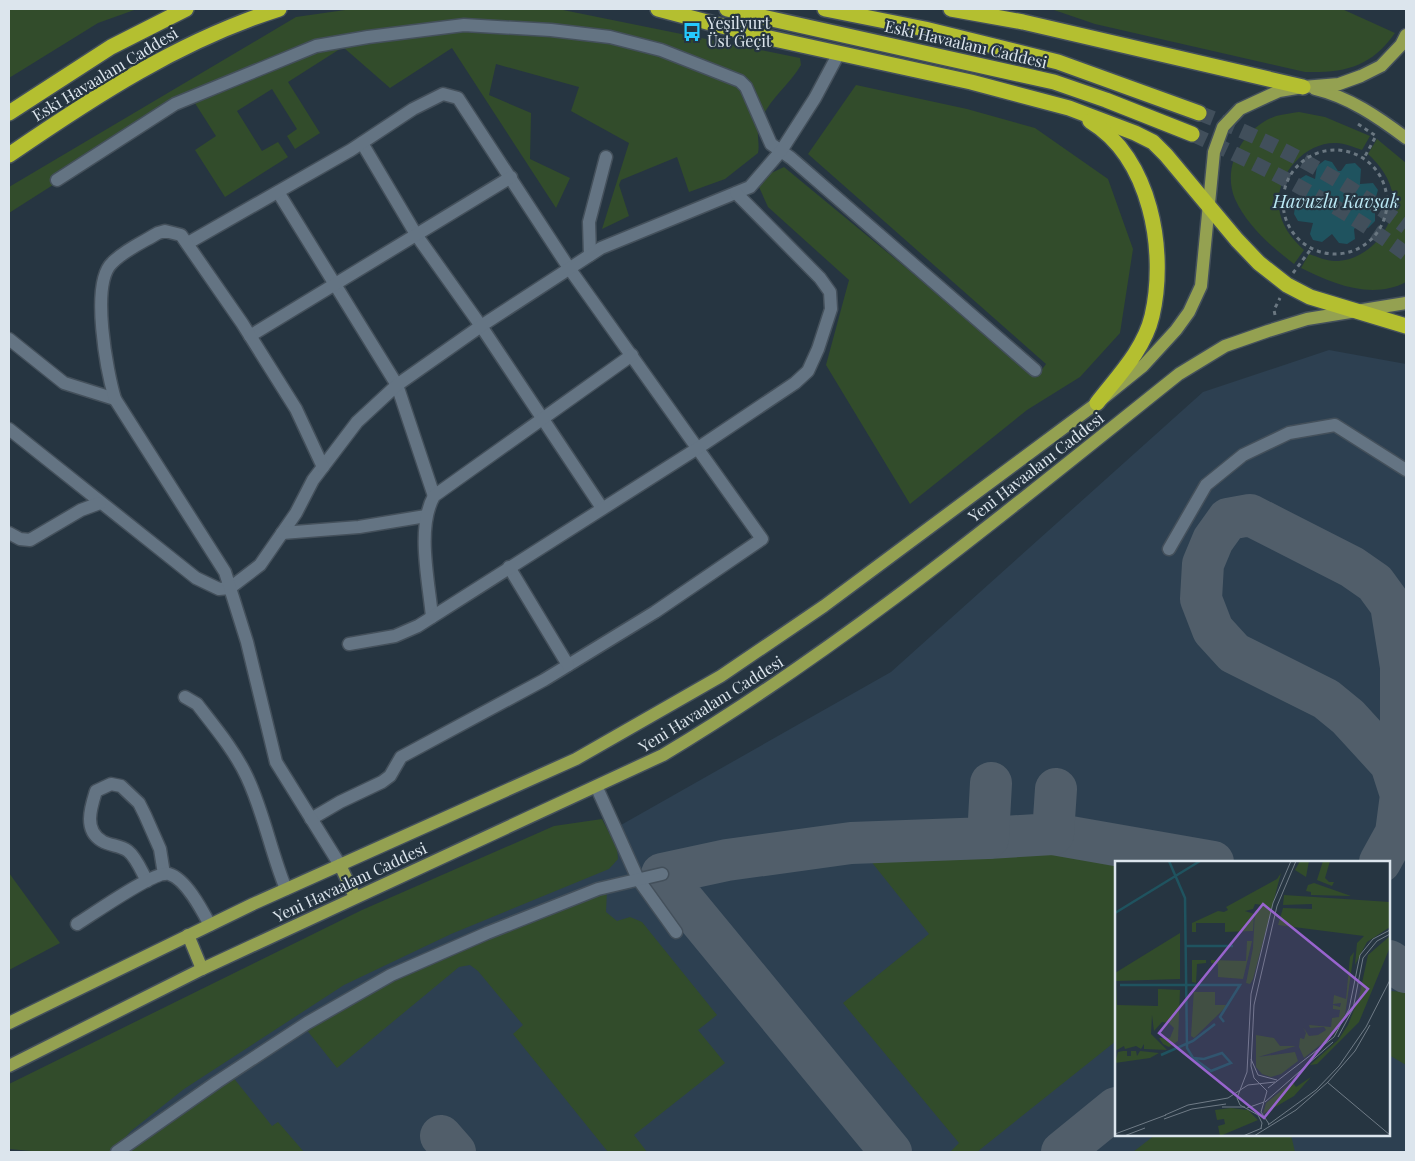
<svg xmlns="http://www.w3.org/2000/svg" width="1415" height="1161" font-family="'Playfair Display',serif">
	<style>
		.built { fill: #2d4051; fill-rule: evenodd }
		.green { fill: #324c2b }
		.water { fill: #1f535f }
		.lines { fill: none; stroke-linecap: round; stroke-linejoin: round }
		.taxiway { stroke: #515e6a; stroke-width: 42 }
		.highway-tunnel { stroke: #414f5b; stroke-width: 15; stroke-dasharray: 15 8; stroke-linecap: butt }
		.minor-casing { stroke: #44505b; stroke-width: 15 }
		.major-casing { stroke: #44505b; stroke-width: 15 }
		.highway-casing { stroke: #44505b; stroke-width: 18 }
		.path { stroke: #6a7781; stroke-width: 3; stroke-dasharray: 4 4; stroke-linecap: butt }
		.minor { stroke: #647483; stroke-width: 12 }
		.major { stroke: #94a151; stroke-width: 12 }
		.highway { stroke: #b4bf30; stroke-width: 15 }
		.labels { text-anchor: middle; stroke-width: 4.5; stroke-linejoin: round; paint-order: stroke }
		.poi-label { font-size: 16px; fill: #dce5ed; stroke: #263541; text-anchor: start }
		.street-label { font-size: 16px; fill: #dce5ed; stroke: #263541 }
		.water-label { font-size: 18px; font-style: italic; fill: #bbe9f5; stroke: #263541 }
		.inset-river { fill: none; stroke: #1f535f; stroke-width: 2.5 }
		.inset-road { fill: none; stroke: #6f7b86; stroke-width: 1 }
		.view { fill: #9864cd; fill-opacity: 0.15; stroke: #9864cd; stroke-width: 2.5 }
		.inset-edge { fill: none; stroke: #dce5ed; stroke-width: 2.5 }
	</style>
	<rect width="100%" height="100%" fill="#263541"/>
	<!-- built -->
	<path class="built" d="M1329,350L1406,364V1152H30L494,897L891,672L1203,392ZM1116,862H1389V1135H1116Z"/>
	<!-- green -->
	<g class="green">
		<polygon points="9,9 137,9 98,23 9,78"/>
		<path d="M352,9H558L800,58L801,65C789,86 766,101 759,126C756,133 760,144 758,153L725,179L689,192L677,157L621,180L619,185L629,216L602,229L629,143L571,111L579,87L496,64L489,95L531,113L530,159L570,178L556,208L452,48L390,88L343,47L288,82L320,133L295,149L287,136L297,129L272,89L237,111L262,151L278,142L288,157L225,197L195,150L216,136L191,97L9,213V187L296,17Z"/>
		<path d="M1051,9H1342L1395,33C1371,67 1345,73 1305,72L1095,24Z"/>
		<polygon points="856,85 967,109 1035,128 1108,179 1133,249 1120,333 1080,377 1027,410 910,504 826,365 849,280 768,207 759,187 767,175 784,167 1037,376 1046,364 808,154"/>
		<path d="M1299,112L1325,117L1370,136L1362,150C1353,147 1345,143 1336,143C1304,142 1275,176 1279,208C1281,225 1291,238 1304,250L1294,264C1271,246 1248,227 1235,199C1221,167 1244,127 1276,116C1284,114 1292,113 1299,112Z"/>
		<path d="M1377,139L1406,163V282C1372,300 1333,284 1301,268L1309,254C1318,257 1326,261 1335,261C1368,261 1396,228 1393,196C1390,178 1380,165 1368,154Z"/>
		<polygon points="602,819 617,848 618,859 609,869 451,934 344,985 184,1089 131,1131 112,1152 42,1152 9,1149 9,1084 362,910 554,826"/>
		<polygon points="1026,849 1148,862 1116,862 1116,1041 977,1152 950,1152 959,1143 843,1003 929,934 862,850"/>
		<polygon points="9,873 60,943 9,970 9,872"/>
		<polygon points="607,890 606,912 617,921 630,917 642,922 717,1015 698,1030 725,1063 634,1135 647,1152 608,1152 513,1034 523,1025 478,971 470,965 459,967 337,1068 306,1029 393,978"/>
		<polygon points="1389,991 1406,992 1406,1065 1389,1055"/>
		<polygon points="232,1076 272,1126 278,1122 304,1152 130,1152"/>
		<polygon points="1155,1135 1291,1135 1295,1152 1133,1152"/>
	</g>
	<!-- water -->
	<polygon class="water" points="1325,160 1332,162 1338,171 1341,171 1346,164 1355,163 1361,169 1360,184 1373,183 1378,190 1375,200 1367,206 1375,212 1375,221 1368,228 1357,226 1354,229 1355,239 1347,244 1339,243 1332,234 1322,242 1313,240 1310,234 1313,223 1298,221 1294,214 1295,207 1304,200 1296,188 1298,180 1306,175 1315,179 1317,166"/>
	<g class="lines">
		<!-- taxiway -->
		<g class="taxiway">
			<polyline points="1053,834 1213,862"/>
			<polyline points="988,838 1053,834 1056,789"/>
			<polyline points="1380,862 1396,833 1401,795 1401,667 1391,605 1375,583 1352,567 1250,515 1228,519 1213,540 1203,564 1201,599 1213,630 1234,653 1326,699 1348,717 1391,764 1401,795"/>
			<polyline points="1389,961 1406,972"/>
			<polyline points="441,1136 455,1152"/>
			<polyline points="891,1152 662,874 727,860 851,843 988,838 991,783"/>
			<polyline points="1062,1152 1116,1108"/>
		</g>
		<!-- highway-tunnel -->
		<g class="highway-tunnel">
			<path d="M1199,113C1274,142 1343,179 1406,227"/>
			<path d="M1192,134C1267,168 1340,205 1406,254"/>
		</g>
		<!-- minor casing -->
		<g class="minor-casing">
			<g id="minor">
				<polyline points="362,143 417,236 481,326 602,508"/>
				<polyline points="57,180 175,104 316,46 368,37 464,25 551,30 610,37 661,50 740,81 746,87 771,144 791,158 1035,370"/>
				<polyline points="278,192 397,385 434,496"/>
				<polyline points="188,243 351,150 413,109 443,94 458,98 569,268 762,539 655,612 544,680 401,757 390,776 382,782 340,802 311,819"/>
				<polyline points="590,255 589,222 606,157"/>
				<polyline points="250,336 511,177"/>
				<polyline points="9,339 64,383 115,399"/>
				<polyline points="9,429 196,578 219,589 230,588 260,565 296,513 313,480 357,422 397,385 481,326 601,248 750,187 781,151 815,98 839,53"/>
				<path d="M323,467L296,409L242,323L181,235L165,231L158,233C143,242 123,251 112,263C90,284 107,372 115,399L225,572L247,642L276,762L340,865"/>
				<polyline points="9,533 20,539 30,540 81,510 100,503"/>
				<polyline points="282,533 359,527 426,516"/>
				<polyline points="1169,549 1206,485 1243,455 1289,433 1335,425 1406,470"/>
				<polyline points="509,567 568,665"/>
				<path d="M432,617C429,582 416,528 434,496L632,355"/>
				<polyline points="349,644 395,636 418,626 698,448 795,383 808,371 818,349 831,309 830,292 820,278 736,193"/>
				<path d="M185,697L197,704C214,726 235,751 247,777C264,813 271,853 286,889"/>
				<polyline points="597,788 638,879 676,932"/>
				<path d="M147,881C142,872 136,857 128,851C120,845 110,846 102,841C83,830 91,807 96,791L111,784L121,786L139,803L145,815L160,849L164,874"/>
				<path d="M77,924C92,915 155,870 169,874C186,879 202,910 210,925"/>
				<polyline points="117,1152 217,1082 307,1023 391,975 487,933 598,889 662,874"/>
			</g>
		</g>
		<!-- major casing -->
		<g class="major-casing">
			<g id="major">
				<path d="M1315,89C1349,97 1378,117 1406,138"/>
				<polyline points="340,865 355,897"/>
				<polyline points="188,935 202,969"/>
				<polyline points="9,1023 253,904 576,759 721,676 824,606 1097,403 1143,366 1176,330 1189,312 1201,286 1214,152 1223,127 1240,109 1279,91 1303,87 1339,84 1361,76 1381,66 1401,45 1406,35"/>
				<path d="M9,1066L202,969L663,755C847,645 1011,508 1179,374L1225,346L1268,331L1307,319L1406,303"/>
			</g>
		</g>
		<!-- highway casing -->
		<g class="highway-casing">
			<g id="highway">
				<polyline points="658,9 756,35 971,82 1069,108 1135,133 1153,142 1166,155 1237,240 1259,263 1287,285 1310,297 1406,326"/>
				<polyline points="727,9 1054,82 1106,100 1192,134"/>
				<polyline points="825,9 925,29 1058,62 1199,113"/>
				<polyline points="951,9 1023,22 1303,87"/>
				<polyline points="9,113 111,47 186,9"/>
				<path d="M1090,121C1151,158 1167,251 1152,316C1144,350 1117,377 1097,403"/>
				<path d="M9,155C95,96 179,41 279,9"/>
			</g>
		</g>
		<!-- path -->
		<g class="path">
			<polyline points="1358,124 1376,136 1364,158"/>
			<circle cx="1335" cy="202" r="52"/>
			<polyline points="1293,273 1311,249"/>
			<polyline points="1275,315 1274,310 1280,298"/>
		</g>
		<!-- minor -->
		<use href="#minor" class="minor"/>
		<!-- major -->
		<use href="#major" class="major"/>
		<!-- highway -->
		<use href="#highway" class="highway"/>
	</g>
	<!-- icons -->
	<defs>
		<g id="bus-bare" transform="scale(1.5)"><path d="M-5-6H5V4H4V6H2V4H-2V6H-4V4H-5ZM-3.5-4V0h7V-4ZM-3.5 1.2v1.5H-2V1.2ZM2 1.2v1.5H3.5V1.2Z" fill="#25c9fe" stroke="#263541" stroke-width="2.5" paint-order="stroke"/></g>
	</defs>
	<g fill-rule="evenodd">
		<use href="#bus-bare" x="692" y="32"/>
	</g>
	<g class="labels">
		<!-- poi labels -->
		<g class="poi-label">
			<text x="707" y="29">Yeşilyurt<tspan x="707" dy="18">Üst Geçit</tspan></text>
		</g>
		<!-- street labels -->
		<g class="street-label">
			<text transform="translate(966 44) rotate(13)" y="6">Eski Havaalanı Caddesi</text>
			<text transform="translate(105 74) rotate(-31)" y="6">Eski Havaalanı Caddesi</text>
			<text transform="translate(1036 467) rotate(-38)" y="6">Yeni Havaalanı Caddesi</text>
			<text transform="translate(711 704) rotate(-32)" y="6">Yeni Havaalanı Caddesi</text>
			<text transform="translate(350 882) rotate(-25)" y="6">Yeni Havaalanı Caddesi</text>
		</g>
		<!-- water labels -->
		<g class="water-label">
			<text x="1336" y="208">Havuzlu Kavşak</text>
		</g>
	</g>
	<!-- overview -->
	<g transform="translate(1115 861)">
		<rect width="275" height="275" fill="#263541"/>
		<path d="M185,0H194L191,16L180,9ZM208,0H215L210,17L214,21H219L217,25L202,19ZM166,12L138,118L135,123L131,122L138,87L140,50L148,44L140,43L138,48L130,50L139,53L138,70L110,71V62H81V71H77V62L103,50L109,51L113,49L111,46L162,18ZM199,22L236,35L196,34V31L191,30L193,24ZM169,34L275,41V66L252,81L240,104L242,82L249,75L163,64L168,47L197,48V43L168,44ZM65,72V118L1,120L2,144L43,145V128L65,129L63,180L54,186L48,183L44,177H55L59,167L54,162L47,161L39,170L37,154L36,173L52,189L29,188V183L26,188L21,185L10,188L9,185L0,190V112ZM275,75V86L244,161L202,203L195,204L223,179L233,164L244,136L253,94ZM132,80H137L128,118L103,116V103L96,102V99L131,100ZM239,91L230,154L220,172L189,197L184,186L185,177L189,178L191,172L188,166L194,175L203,174L211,169L209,166L195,167L194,164L216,166L217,157L224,156L225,149L218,148V144L225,146L226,142L218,143L219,134L231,138L235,96ZM77,99H91V102L82,103L81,122L77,121ZM79,128V131H100V144H113L79,177L76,175ZM141,174L159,177L165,185H181L143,196L180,191L183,200L166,213L156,216L147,213L141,206ZM8,190H12V195H16V190H21L22,195L25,190L44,192L35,197L0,202L3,191ZM196,216L179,235L148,253L151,242L171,226L178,222L181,226ZM116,247L133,249L143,259L105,275L103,265L110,263L109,258L102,259L100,249Z" fill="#324c2b"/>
		<path class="inset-river" d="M54,0L70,37L72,187L78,197L96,210L116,202L107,192L89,198L78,197M0,52L85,0M70,85H118M5,124H125L105,156L109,161M46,194L78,180L100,163"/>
		<path class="inset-road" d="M223,176L238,148L248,97L262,80L275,73M136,198L143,214L162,219M212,221L275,274M153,227L219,176L234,148L245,94L258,78L275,69M150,241L218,181M107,246H130M132,247L149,241M50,254L73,244L113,237L133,224L160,221M49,258L77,248L111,243M154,263L146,251L152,230L139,217L136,205L139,144L162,45L181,0M153,264L201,229L224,205L251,166L275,119M146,267L147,262L143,254L125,244L122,237L132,211L136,133L158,42L176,0M0,273L51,254M9,275L30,267M128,275L147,267M139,275L181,249L213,221L240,190L255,164"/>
		<path class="view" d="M148,43L253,128L149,257L44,172Z"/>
		<rect width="275" height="275" class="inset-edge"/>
	</g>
	<!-- border -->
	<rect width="1415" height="1161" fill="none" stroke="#dce5ed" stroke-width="20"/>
</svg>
